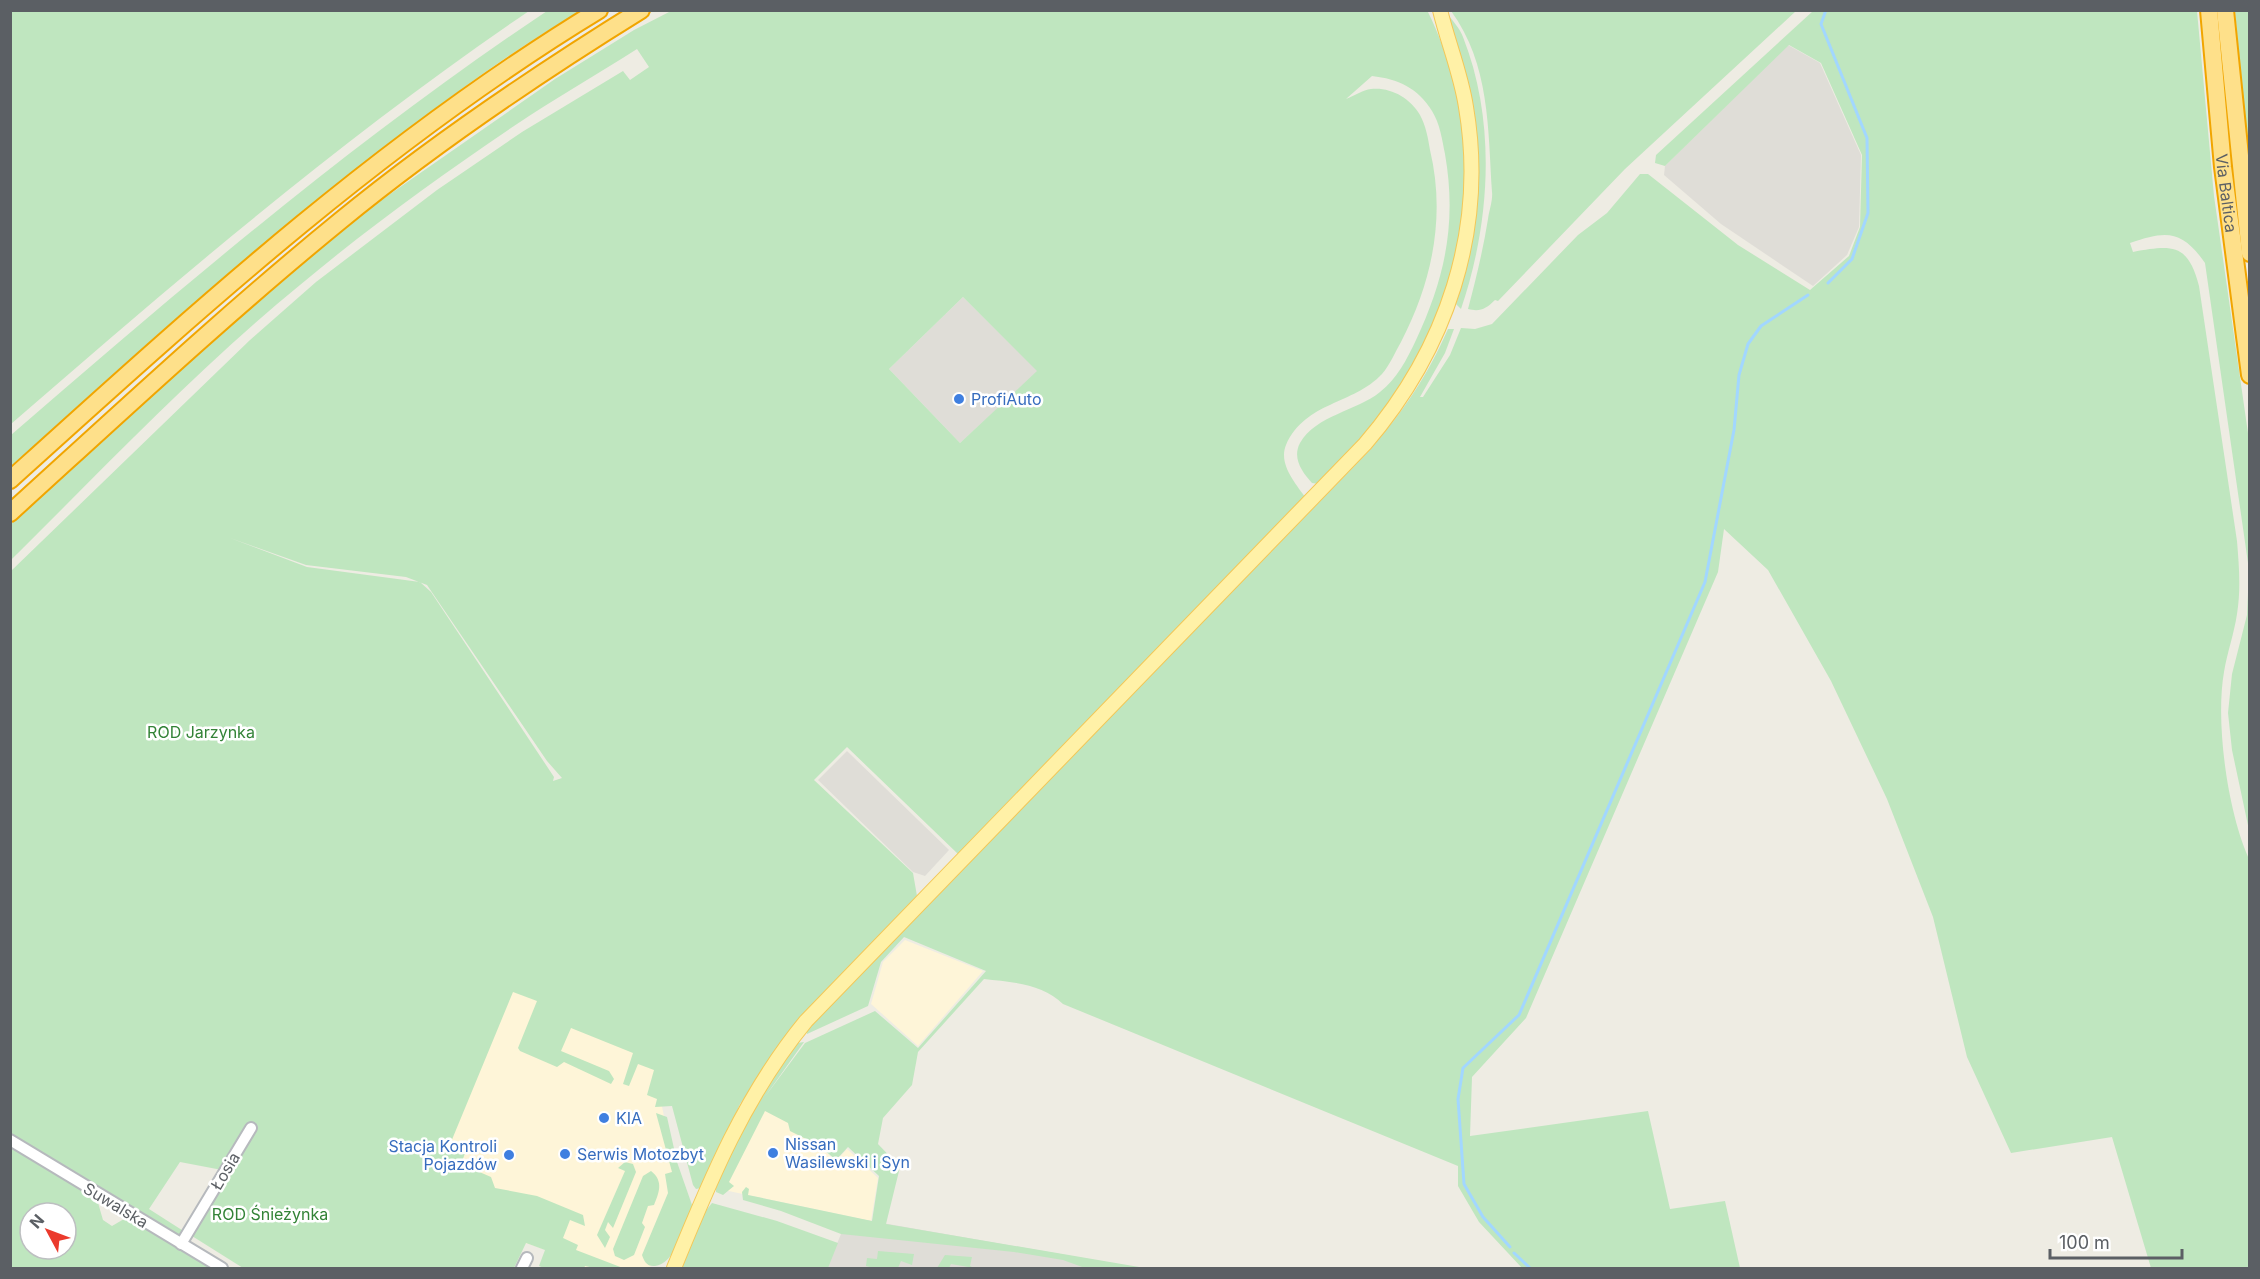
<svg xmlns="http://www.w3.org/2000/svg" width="2260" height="1279" font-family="Inter,sans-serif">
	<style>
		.commercial { fill: #fef5d8 }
		.industrial { fill: #dfddd7 }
		.green { fill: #bfe6bf; fill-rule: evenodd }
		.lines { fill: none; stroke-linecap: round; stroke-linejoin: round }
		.stream { stroke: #a2d7ff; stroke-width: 3 }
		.minor-casing { stroke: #b6b9bd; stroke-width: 14 }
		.major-casing { stroke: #f3c757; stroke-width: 16 }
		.highway-casing { stroke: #f1a500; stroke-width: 20 }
		.minor { stroke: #fff; stroke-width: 10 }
		.major { stroke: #fff1a7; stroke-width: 14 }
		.highway { stroke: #fee08a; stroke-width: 16 }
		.shop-dot { fill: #3f7fe0; stroke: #fff; stroke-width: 2 }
		.labels { text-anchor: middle; stroke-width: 5; stroke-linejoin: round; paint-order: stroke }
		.street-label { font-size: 16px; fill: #5b5f64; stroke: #fff }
		.shop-label { font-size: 16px; fill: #366cbe; stroke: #fff; text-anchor: start }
		.park-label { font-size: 16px; fill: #338337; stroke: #fff }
	</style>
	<rect width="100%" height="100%" fill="#eeece3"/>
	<!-- commercial -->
	<g class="commercial">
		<polygon points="905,940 983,971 918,1046 871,1004 883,962"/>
		<polygon points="515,981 648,1039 683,1208 662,1259 648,1268 584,1268 586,1263 420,1208"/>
		<polygon points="768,1102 836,1161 847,1149 878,1178 871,1221 724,1190"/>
	</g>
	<!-- industrial -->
	<g class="industrial">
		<polygon points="1788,45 1820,63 1861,155 1859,227 1847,255 1813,286 1721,224 1664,175 1665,166"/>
		<polygon points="963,297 1038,371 960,443 889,369"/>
		<polygon points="847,751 949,850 925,876 913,872 818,780"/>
		<polygon points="848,1217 1140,1268 827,1268"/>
	</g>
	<!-- green -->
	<g class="green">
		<path d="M11,10H529V11C346,135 178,279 11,424Z"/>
		<path d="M1427,10C1493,142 1467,302 1382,419C1365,442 1339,463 1319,484L1312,483C1302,472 1292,458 1300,443C1316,415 1357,411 1380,392C1397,379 1407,359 1416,340C1445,278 1457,223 1445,154C1442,139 1440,124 1432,111C1418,88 1398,79 1372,76L1346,99C1354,96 1363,90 1371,89C1391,87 1410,98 1420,115C1426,126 1428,138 1430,150C1446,217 1432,282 1401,342C1395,352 1390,365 1382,374C1353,405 1306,401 1286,445C1278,464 1296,484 1306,498L958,854L847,747L814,780L913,873L917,896L786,1036L740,1104L701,1188L696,1189L693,1185L672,1106L655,1107L657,1099L647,1095L654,1070L638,1064L629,1086L623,1084L633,1053L571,1028L561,1051L609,1071L614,1079L611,1084L564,1062L557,1067L520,1051L518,1048L537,1001L513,992L451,1142L467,1148L461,1164L491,1177L495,1188L537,1196L583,1215L585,1226L570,1220L563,1238L578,1245L576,1250L623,1268H594L585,1266L584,1268H544L539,1266L545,1250L526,1243L514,1268H243L192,1236L222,1170L180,1162L149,1209L185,1232L175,1237L11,1135V571L250,340L316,282L437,190L522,132L623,71L630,80L649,67L637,49C596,75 554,99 514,126C440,176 368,228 300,285C197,369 105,467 11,560V524L218,334L360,215L555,79L634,30L671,11ZM963,297L1037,371L960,443L889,369ZM230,538L306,565L406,577L427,585L547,761L562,778L553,781L554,777L431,592L420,582L307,567Z"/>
		<path d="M547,11H581C496,59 418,121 341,182C227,273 118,369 11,467V435C184,285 357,138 547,11Z"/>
		<path d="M1445,11C1451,19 1460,28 1463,37C1497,123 1490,224 1461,309L1456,304C1478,239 1484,166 1472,99C1466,69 1455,39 1445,11Z"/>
		<path d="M1451,11H1796L1625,169L1498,301L1495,300C1486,309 1480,312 1468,309C1476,279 1483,250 1488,219C1489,211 1493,200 1492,192C1488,129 1490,64 1451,11Z"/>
		<path d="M1813,11H2197L2214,196L2249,440V830L2232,750L2228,713L2232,674L2247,615L2249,570L2205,263C2182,230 2167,230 2130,243L2133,252C2172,245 2188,243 2199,286L2237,541C2239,566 2241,589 2237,614C2234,634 2227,653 2224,672C2215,723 2228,815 2250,861L2249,1268H2151L2112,1137L2011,1153L1967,1057L1933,917L1887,799L1831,681L1768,570L1724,529L1718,572L1526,1018L1472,1077L1470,1136L1648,1111L1670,1209L1725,1201L1740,1268H1522L1479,1222L1458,1186V1166L1063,1004C1043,984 1012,982 984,979L918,1052L912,1085L883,1118L878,1144L900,1167L886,1224L1145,1268H1085L1063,1260L1014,1252L841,1234L781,1211L743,1200L742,1192L746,1187L749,1189L748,1195L872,1221L879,1176L848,1147L836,1160L808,1136L825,1152H821L808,1140L790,1131L788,1123L765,1111L729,1182L734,1186L723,1195L716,1192V1183L761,1092L797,1043L804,1042L764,1098L805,1043L875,1011L918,1048L986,971L904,937L881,962L868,1006L807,1034L806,1029L1370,450C1404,410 1427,377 1448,329H1454L1445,353L1420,397H1423L1450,355L1461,328L1475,329L1492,324L1578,235L1607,213L1640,174H1648L1738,245L1810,290L1849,256L1860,227L1862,155L1821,63L1789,45L1665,166L1655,163L1656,155Z"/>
		<polygon points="2235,11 2249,11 2249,168"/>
		<path d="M656,1113L667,1117L677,1162L692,1205C689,1222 674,1265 655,1266C647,1267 644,1261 642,1255L668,1193L665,1174L672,1172Z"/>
		<path d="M11,1146L96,1196L103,1220L112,1226L124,1219H132L212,1268H11ZM30,1213H66V1249H30Z"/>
		<polygon points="625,1162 633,1164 636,1172 613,1228 608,1222 605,1230 610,1237 605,1248 597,1235 625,1171 618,1168"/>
		<path d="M651,1171C664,1181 659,1193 654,1205L648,1206L642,1223L645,1227L634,1255L624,1260L615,1256L613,1249L643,1176Z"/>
		<polygon points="712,1203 777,1221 838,1243 828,1268 680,1268 703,1214"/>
		<polygon points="878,1251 914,1254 912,1265 901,1261 898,1268 873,1268 866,1266 867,1258 877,1259"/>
		<polygon points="945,1255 972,1257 970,1266 974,1268 951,1264 949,1268 937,1268"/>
	</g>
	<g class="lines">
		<!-- stream -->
		<g class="stream">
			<polyline points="1826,10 1821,24 1867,138 1868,213 1852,259 1828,283"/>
			<polyline points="1510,1247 1483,1217 1464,1184 1458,1099 1463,1068 1519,1015 1705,582 1734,430 1739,375 1748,344 1761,326 1808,295"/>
			<polyline points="1514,1253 1530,1268"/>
		</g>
		<!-- minor casing -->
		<g class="minor-casing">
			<g id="minor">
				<polyline points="10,1140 222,1268"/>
				<polyline points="181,1244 251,1128"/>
				<polyline points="522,1268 527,1258"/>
			</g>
		</g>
		<!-- major casing -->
		<g class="major-casing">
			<path id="major" d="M674,1268C710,1180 745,1095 806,1021L1365,444C1446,350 1487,231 1466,107C1461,74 1448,43 1440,10"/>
		</g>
		<!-- highway casing -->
		<g class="highway-casing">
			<g id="highway">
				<path id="s1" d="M2209,10L2223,167L2250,375"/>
				<polyline points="2225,10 2250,253"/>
				<path d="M10,480C197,311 383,141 599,10"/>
				<path d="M10,513C119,414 226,314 340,221C434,144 536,75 641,10"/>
			</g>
		</g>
		<!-- minor -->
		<use href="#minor" class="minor"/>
		<!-- major -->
		<use href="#major" class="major"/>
		<!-- highway -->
		<use href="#highway" class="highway"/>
	</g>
	<!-- markers -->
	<g class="shop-dot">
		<circle cx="959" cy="399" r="6"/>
		<circle cx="604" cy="1118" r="6"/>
		<circle cx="773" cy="1153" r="6"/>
		<circle cx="565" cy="1154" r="6"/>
		<circle cx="509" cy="1155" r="6"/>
	</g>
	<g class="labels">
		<!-- street labels -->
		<g class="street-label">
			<text dy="6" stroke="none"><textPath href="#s1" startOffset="184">Via Baltica</textPath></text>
			<text transform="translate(225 1171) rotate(-59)" y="6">Łosia</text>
			<text transform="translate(116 1205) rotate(31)" y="6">Suwalska</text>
		</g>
		<!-- shop labels -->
		<g class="shop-label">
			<text x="971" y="405">ProfiAuto</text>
			<text x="616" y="1124">KIA</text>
			<text x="785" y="1150">Nissan<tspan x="785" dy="18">Wasilewski i Syn</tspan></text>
			<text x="497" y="1152" text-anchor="end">Stacja Kontroli<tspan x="497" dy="18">Pojazdów</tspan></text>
			<text x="577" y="1160">Serwis Motozbyt</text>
		</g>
		<!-- park labels -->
		<g class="park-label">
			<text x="201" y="738">ROD Jarzynka</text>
			<text x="270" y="1220">ROD Śnieżynka</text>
		</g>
	</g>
	<!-- border -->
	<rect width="2260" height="1279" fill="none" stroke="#5b5f64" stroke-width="24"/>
	<!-- north arrow -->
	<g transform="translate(48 1231) rotate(311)"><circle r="28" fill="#ffffff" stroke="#bdbfc1" stroke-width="1.5"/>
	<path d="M0-4.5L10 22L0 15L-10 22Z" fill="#eb3a2c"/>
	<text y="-9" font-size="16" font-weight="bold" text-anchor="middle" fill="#5b5f64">N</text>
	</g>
	<!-- scale -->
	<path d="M2050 1249v9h132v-9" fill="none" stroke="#5b5f64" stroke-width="3"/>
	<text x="2059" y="1249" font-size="18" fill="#5b5f64" stroke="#ffffff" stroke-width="4.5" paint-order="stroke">100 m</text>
</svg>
